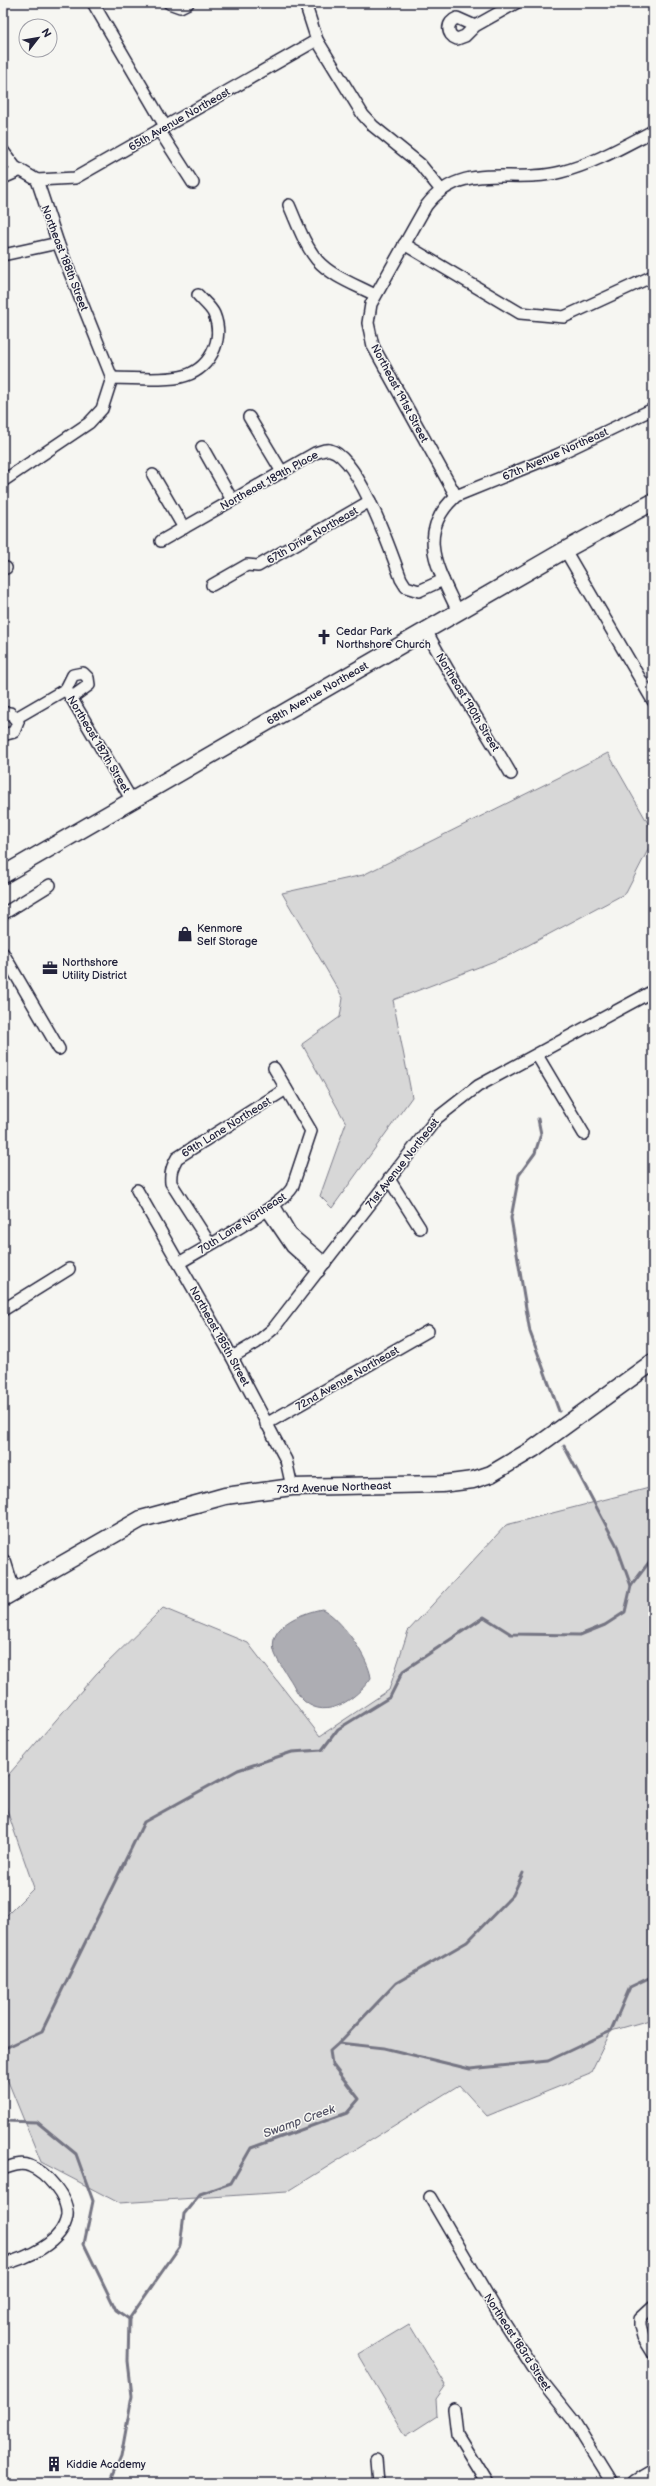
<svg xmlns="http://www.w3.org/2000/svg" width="656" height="2486" font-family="'Balsamiq Sans',sans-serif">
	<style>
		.green { fill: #d7d7d7; stroke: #7c7c89 }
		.water { fill: #adadb3; stroke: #757583 }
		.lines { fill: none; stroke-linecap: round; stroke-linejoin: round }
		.stream { stroke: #757583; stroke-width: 3 }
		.street-casing { stroke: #22223b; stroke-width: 14 }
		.secondary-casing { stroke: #22223b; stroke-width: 19 }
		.street { stroke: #f6f6f2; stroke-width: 11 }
		.secondary { stroke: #f6f6f2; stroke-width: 16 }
		.labels { text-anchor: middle; stroke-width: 3; stroke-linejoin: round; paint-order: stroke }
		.street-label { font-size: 11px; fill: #22223b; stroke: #f6f6f2 }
		.poi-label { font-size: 11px; fill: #22223b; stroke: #f6f6f2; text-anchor: start }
		.water-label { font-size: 12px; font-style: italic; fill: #535365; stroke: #f6f6f2 }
	</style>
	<rect width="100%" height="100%" fill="#f6f6f2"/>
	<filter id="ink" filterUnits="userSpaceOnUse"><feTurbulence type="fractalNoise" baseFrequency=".025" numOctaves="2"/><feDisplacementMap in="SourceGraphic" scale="8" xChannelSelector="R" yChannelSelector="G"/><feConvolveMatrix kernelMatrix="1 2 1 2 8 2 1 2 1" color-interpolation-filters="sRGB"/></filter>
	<g filter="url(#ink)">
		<!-- green -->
		<g class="green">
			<polygon points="608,753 653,832 653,840 626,893 510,955 393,1000 412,1097 332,1208 320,1196 346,1123 302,1044 340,1017 343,998 282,893 363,875"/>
			<polygon points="653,1487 653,2019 611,2031 590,2074 487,2116 459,2085 287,2192 119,2203 41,2162 3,2069 3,1919 34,1888 3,1799 3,1781 96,1674 163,1608 248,1643 320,1736 389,1690 408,1631 506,1525"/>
			<polygon points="409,2324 446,2385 436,2399 437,2416 406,2436 358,2355"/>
		</g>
		<!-- water -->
		<path class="water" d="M322,1609C340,1617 369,1658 371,1678C357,1698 327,1721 304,1701C298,1696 294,1685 289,1678C285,1671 278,1662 275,1654C265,1627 301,1613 322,1609Z"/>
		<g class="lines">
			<!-- stream -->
			<g class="stream">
				<polyline points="538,1119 541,1134 535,1153 519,1175 511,1218 530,1332 559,1411"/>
				<polyline points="631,1586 653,1557"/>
				<polyline points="339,2043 396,1983 467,1942 513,1895 523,1873"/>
				<polyline points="3,2049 42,2031 144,1822 238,1770 292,1752 322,1750 338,1729 390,1697 403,1671 484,1617 511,1634 580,1635 605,1625 625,1612 631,1586 616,1544 564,1446"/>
				<polyline points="3,2121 37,2122 76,2154 93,2201 84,2244 116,2310 129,2319"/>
				<polyline points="110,2483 121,2457 132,2396 128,2361 129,2319 180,2246 184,2214 200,2194 231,2183 251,2148 347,2113 359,2099 332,2064 330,2051 339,2043 384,2048 470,2069 548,2061 611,2031 630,1987 653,1976"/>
			</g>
			<!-- street casing -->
			<g class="street-casing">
				<g id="street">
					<polyline points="93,3 165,126"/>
					<polyline points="169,3 180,7 188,3"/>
					<polyline points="305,3 317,40 363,115 373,126 420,164 441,190"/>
					<path d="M475,26L457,18C446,22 446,35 457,39L465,36L475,26L516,3"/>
					<polyline points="159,130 193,183"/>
					<polyline points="3,151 15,167 37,180 58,243 112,378"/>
					<polyline points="3,178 21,170"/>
					<polyline points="37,180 75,178 317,40"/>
					<path d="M289,205C297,223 304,244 317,260C331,276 356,285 375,295"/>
					<polyline points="404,244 520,313 564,317 653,276"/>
					<polyline points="3,255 58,243"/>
					<polyline points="249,417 282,472"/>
					<polyline points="202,447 232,500"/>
					<polyline points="153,475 184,528"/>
					<path d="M3,481L89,423L102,409L112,378C134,378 159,381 180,377C209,371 225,341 214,314C211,307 203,301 198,295"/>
					<path d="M456,496L373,346L368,323L371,304L426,206C462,159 511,185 561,172C593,164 624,146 653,131"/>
					<path d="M161,541L315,453C319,452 325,449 330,450C359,457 391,552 401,579L406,587L419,591L443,580"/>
					<polyline points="565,550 653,701"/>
					<polyline points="3,567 6,568"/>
					<polyline points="212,585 247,565 258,566 370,501"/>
					<path d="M458,612C439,570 414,534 456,496L557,455L653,409"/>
					<path d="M426,630C451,679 483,726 511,774"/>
					<polyline points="66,689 131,799"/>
					<polyline points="3,713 10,713 18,722 14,732 3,735"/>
					<polyline points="16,718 66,689 73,675 83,673 88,678 89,685 71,698"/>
					<polyline points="3,914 50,885"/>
					<polyline points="3,953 59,1049"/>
					<polyline points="537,1055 584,1134"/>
					<polyline points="389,1179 420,1228"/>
					<polyline points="137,1190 226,1346 286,1460 292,1487"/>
					<polyline points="274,1205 291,1234 325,1263"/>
					<polyline points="267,1210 292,1247 319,1271"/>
					<path d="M210,1244L171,1183C170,1173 172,1167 177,1158L286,1089"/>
					<path d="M179,1263C204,1248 279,1208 292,1188L311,1131L274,1068"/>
					<polyline points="3,1310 69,1269"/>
					<polyline points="232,1357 256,1343 273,1329 437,1118 478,1086 653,991"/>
					<polyline points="266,1424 428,1331"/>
					<path d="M3,2169C11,2166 21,2162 30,2166C46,2172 69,2198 67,2216C63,2243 25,2259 3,2264"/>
					<polyline points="430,2197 501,2318 541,2380 573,2420 612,2483"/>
					<polyline points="653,2307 640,2319 640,2326 643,2337 653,2353"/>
					<polyline points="454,2409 457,2434 487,2483"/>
					<polyline points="376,2459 378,2483"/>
				</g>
			</g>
			<!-- secondary casing -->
			<g class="secondary-casing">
				<g id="secondary">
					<polyline points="3,875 565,550 653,502"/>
					<polyline points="3,1563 12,1592"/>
					<polyline points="3,1598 141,1519 200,1503 225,1496 292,1487 442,1484 473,1480 491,1474 533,1449 653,1362"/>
					<polyline points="636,2483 653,2473"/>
				</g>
			</g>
			<!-- street -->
			<use href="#street" class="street"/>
			<!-- secondary -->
			<use href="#secondary" class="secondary"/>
		</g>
	</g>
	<!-- icons -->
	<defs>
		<g id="church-bare" transform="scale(1.2)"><path d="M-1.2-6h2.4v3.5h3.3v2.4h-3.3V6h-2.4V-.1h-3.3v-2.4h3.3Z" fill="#22223b" stroke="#f6f6f2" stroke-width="2.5" paint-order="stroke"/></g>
		<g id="shop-bare" transform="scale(1.2)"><path d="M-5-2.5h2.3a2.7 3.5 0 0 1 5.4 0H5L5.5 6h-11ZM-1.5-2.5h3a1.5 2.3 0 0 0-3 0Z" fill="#22223b" stroke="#f6f6f2" stroke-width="2.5" paint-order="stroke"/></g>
		<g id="office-bare" transform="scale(1.2)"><path d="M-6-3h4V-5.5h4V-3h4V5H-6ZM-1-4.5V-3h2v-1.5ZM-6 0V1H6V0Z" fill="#22223b" stroke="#f6f6f2" stroke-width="2.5" paint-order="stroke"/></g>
		<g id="building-bare" transform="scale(1.2)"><path d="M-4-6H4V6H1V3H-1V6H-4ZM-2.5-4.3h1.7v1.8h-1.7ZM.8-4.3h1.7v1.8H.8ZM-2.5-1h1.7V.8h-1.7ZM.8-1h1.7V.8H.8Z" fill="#22223b" stroke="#f6f6f2" stroke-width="2.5" paint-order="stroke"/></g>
	</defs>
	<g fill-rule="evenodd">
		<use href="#church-bare" x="324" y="637"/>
		<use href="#shop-bare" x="185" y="934"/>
		<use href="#office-bare" x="50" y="968"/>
		<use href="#building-bare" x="54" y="2464"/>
	</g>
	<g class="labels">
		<!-- street labels -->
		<g class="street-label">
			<text transform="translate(179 119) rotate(-30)" y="4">65th Avenue Northeast</text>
			<text transform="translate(65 258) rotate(69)" y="4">Northeast 188th Street</text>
			<text transform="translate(400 393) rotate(62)" y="4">Northeast 191st Street</text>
			<text transform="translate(555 454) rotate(-24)" y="4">67th Avenue Northeast</text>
			<text transform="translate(269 480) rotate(-29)" y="4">Northeast 189th Place</text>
			<text transform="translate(312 535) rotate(-30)" y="4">67th Drive Northeast</text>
			<text transform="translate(317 693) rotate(-30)" y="4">68th Avenue Northeast</text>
			<text transform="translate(468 702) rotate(59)" y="4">Northeast 190th Street</text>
			<text transform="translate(99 744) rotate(59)" y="4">Northeast 187th Street</text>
			<text transform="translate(226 1127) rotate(-32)" y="4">69th Lane Northeast</text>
			<text transform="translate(402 1163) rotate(-52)" y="4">71st Avenue Northeast</text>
			<text transform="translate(242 1223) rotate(-33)" y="4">70th Lane Northeast</text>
			<text transform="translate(220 1336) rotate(61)" y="4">Northeast 185th Street</text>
			<text transform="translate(347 1378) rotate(-30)" y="4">72nd Avenue Northeast</text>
			<text transform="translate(334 1487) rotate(-2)" y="4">73rd Avenue Northeast</text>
			<text transform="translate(518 2342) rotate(57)" y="4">Northeast 183rd Street</text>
		</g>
		<!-- poi labels -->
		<g class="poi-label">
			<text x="336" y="635">Cedar Park<tspan x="336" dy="13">Northshore Church</tspan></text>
			<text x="197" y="932">Kenmore<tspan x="197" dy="13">Self Storage</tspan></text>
			<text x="62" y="966">Northshore<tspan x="62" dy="13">Utility District</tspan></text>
			<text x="66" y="2468">Kiddie Academy</text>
		</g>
		<!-- water labels -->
		<g class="water-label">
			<text transform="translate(299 2121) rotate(-20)" y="4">Swamp Creek</text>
		</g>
	</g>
	<!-- margin -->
	<rect width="656" height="2486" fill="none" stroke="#f6f6f2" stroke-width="16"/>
	<rect x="8" y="8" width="640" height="2470" fill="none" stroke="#22223b" stroke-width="1.5" filter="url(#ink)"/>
	<!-- north arrow -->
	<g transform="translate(38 38) rotate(59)"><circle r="19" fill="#f6f6f2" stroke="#a1a1a9"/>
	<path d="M0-3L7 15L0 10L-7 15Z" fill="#22223b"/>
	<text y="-6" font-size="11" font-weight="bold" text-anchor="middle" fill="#22223b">N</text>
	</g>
</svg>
